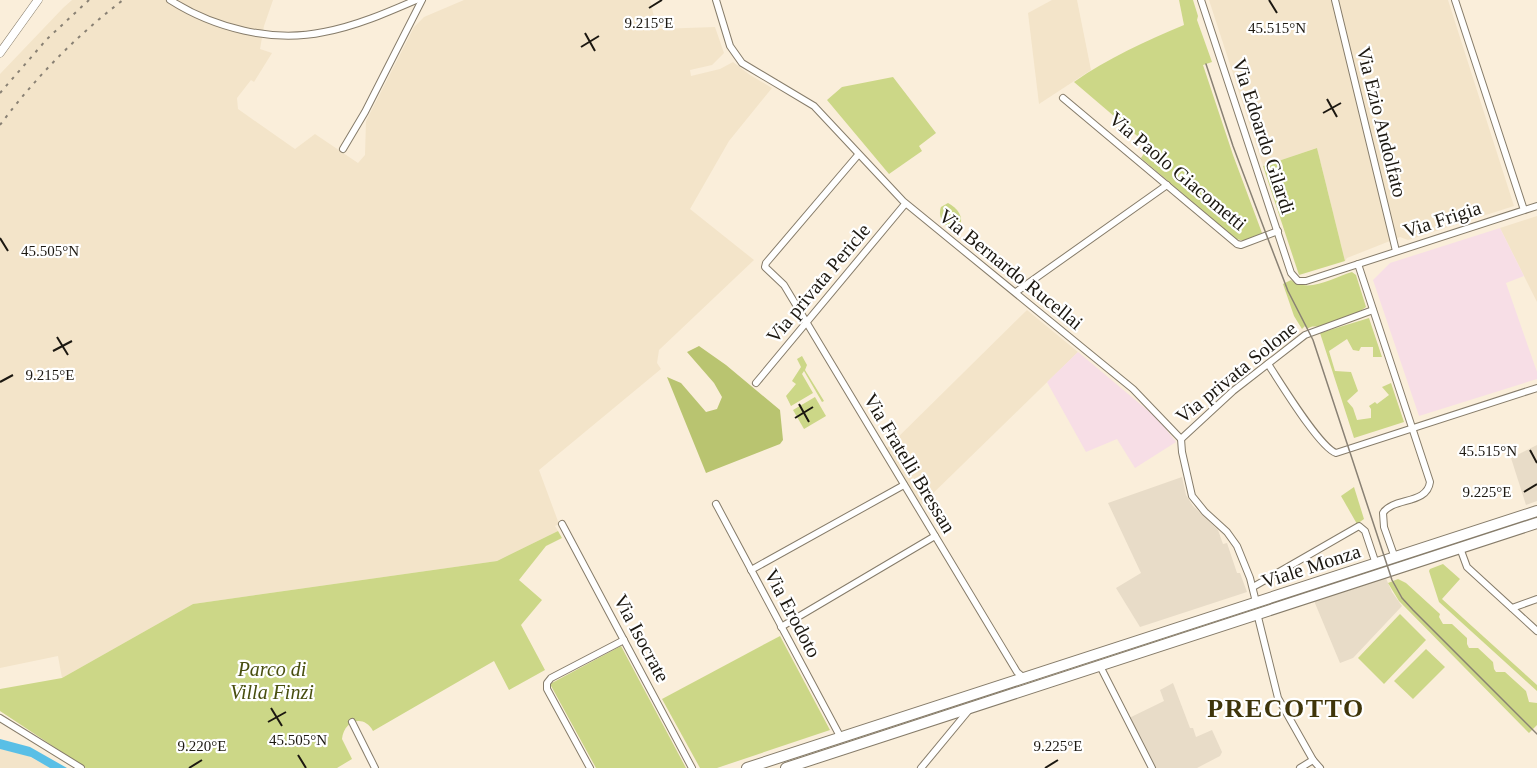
<svg xmlns="http://www.w3.org/2000/svg" width="1537" height="768" font-family="'Times New Roman',serif">
	<style>
		.commercial { fill: #e8dcc8 }
		.built { fill: #f3e4c9 }
		.education { fill: #f7dee6 }
		.green { fill: #ccd787 }
		.forest { fill: #b9c470 }
		.water { fill: #59bfe6 }
		.lines { fill: none; stroke-linecap: round; stroke-linejoin: round }
		.minor-casing { stroke: #867c6a; stroke-width: 8 }
		.tertiary-casing { stroke: #867c6a; stroke-width: 9 }
		.primary-casing { stroke: #867c6a; stroke-width: 12 }
		.minor { stroke: #fff; stroke-width: 6 }
		.tertiary { stroke: #fff; stroke-width: 8 }
		.primary { stroke: #fff; stroke-width: 10 }
		.tram { stroke: #898174; stroke-width: 1.5 }
		.rail { stroke: #898174; stroke-width: 2; stroke-dasharray: 3 6; stroke-linecap: butt }
		.ticks { fill: none; stroke: #1c1811; stroke-width: 2 }
		.labels { text-anchor: middle; stroke-width: 4.5; stroke-linejoin: round; paint-order: stroke }
		.street-label { font-size: 20px; fill: #1c1811; stroke: #fff }
		.park-label { font-size: 20px; font-style: italic; fill: #484e0f; stroke: #fff }
		.district-label { font-size: 26px; font-weight: bold; letter-spacing: 1.5px; fill: #3f350a; stroke: #fff }
		.ticks-label { font-size: 15px; text-anchor: middle; fill: #1c1811; stroke: #fff; stroke-width: 4.5; stroke-linejoin: round; paint-order: stroke }
	</style>
	<rect width="100%" height="100%" fill="#faeeda"/>
	<!-- commercial -->
	<g class="commercial">
		<polygon points="1537,445 1537,501 1526,505 1511,458"/>
		<polygon points="1182,477 1186,495 1193,506 1218,530 1223,544 1227,543 1237,573 1240,573 1247,592 1140,627 1116,588 1141,573 1108,503"/>
		<polygon points="1384,574 1392,592 1402,606 1353,658 1340,663 1312,596"/>
		<polygon points="1173,683 1190,728 1193,728 1196,737 1212,730 1222,752 1220,756 1197,768 1152,768 1127,719 1164,701 1160,690"/>
	</g>
	<!-- built -->
	<g class="built">
		<polygon points="72,0 273,0 264,26 260,49 272,53 254,82 251,80 237,98 238,109 295,149 315,134 358,163 365,155 366,121 414,27 424,17 464,0 650,0 657,29 715,27 724,53 712,65 690,70 691,76 720,69 733,62 750,75 772,88 729,141 690,209 754,260 659,350 657,363 661,369 539,470 559,524 555,526 558,531 497,561 193,604 62,678 58,656 0,668 0,74 63,8"/>
		<polygon points="1052,0 1077,0 1091,70 1039,104 1028,13"/>
		<polygon points="1209,0 1448,0 1514,206 1408,240 1400,237 1347,258 1345,261 1317,148 1263,166"/>
		<polygon points="1537,216 1537,302 1500,228"/>
		<polygon points="1027,310 1078,352 921,505 886,449"/>
		<polygon points="0,749 26,755 51,768 0,768"/>
	</g>
	<!-- education -->
	<g class="education">
		<polygon points="1500,228 1524,276 1506,283 1537,372 1537,379 1419,416 1373,280 1390,263"/>
		<polygon points="1078,352 1158,419 1176,442 1135,468 1117,439 1086,452 1047,382"/>
	</g>
	<!-- green -->
	<g class="green">
		<path d="M1179,0H1193L1198,16L1197,20L1212,62L1203,65L1233,155L1262,233L1245,241L1236,239L1141,158L1149,146L1074,82C1108,58 1146,41 1184,25Z"/>
		<polygon points="893,77 936,133 919,146 922,151 889,174 827,100 842,87"/>
		<polygon points="1317,148 1345,261 1299,275 1263,166"/>
		<path d="M948,203C957,208 964,216 960,226L956,230C945,228 937,218 941,207Z"/>
		<path d="M1352,272L1356,275L1366,307C1355,315 1335,327 1321,327C1315,327 1313,325 1307,329L1305,326L1302,329L1294,316L1283,284L1291,280C1308,294 1335,277 1352,272Z"/>
		<polygon points="1369,318 1382,357 1373,357 1373,347 1361,347 1359,351 1353,350 1347,339 1329,351 1335,371 1351,372 1358,391 1347,401 1353,408 1357,420 1371,418 1371,409 1369,406 1375,402 1377,404 1389,395 1382,387 1391,383 1404,422 1354,438 1320,333"/>
		<polygon points="802,356 807,365 805,370 824,401 822,402 804,371 802,374 813,393 791,406 786,396 796,384 792,381 801,367 797,359"/>
		<polygon points="815,397 826,416 804,429 793,410"/>
		<polygon points="1354,487 1364,519 1357,524 1341,496"/>
		<path d="M558,531L562,538L546,546L519,580L542,600L521,625L545,670L509,690L494,661L373,731C364,714 344,720 342,739L352,759L337,768H86L0,711V689L62,678L193,604L497,561Z"/>
		<polygon points="1443,564 1460,579 1442,599 1537,685 1537,691 1439,602 1429,571 1430,569"/>
		<polygon points="1398,579 1406,583 1440,614 1439,617 1443,624 1452,624 1467,638 1467,644 1469,648 1478,648 1493,662 1494,669 1496,672 1505,672 1526,691 1529,702 1537,703 1537,725 1529,733 1399,601 1388,583"/>
		<polygon points="1400,614 1426,640 1384,684 1358,658"/>
		<polygon points="780,636 830,730 717,768 700,768 662,699"/>
		<polygon points="621,646 686,768 596,768 550,684"/>
		<polygon points="1426,649 1445,667 1413,699 1394,681"/>
	</g>
	<!-- forest -->
	<polygon class="forest" points="699,346 726,365 780,410 783,440 780,444 706,473 667,377 681,383 706,412 717,409 722,397 714,383 687,352"/>
	<!-- water -->
	<polygon class="water" points="0,739 30,747 67,768 50,768 31,757 0,749"/>
	<g class="lines">
		<!-- minor casing -->
		<g class="minor-casing">
			<g id="minor">
				<path d="M170,0C214,28 272,43 324,32C356,26 386,13 416,0"/>
				<polyline points="716,0 730,46 742,63 814,106 903,201 1133,389 1181,439 1182,452 1192,496 1205,512 1227,532 1237,546 1250,578 1256,602"/>
				<polyline points="1201,0 1291,273 1298,281 1306,281 1537,206"/>
				<polyline points="1335,0 1396,251"/>
				<polyline points="1455,0 1524,210"/>
				<polyline points="1063,98 1237,244 1241,245 1278,231"/>
				<polyline points="343,149 365,112 422,0"/>
				<polyline points="858,155 766,263 765,267 784,285 1017,672 1024,678"/>
				<path d="M1358,264L1430,482C1427,505 1393,497 1383,513L1384,527L1395,558"/>
				<polyline points="1016,292 1167,185"/>
				<path d="M1268,364C1280,382 1319,447 1336,453L1537,388"/>
				<polyline points="756,383 905,204"/>
				<polyline points="1181,439 1233,391 1305,335 1373,310"/>
				<polyline points="716,504 841,738"/>
				<polyline points="562,524 692,768"/>
				<polyline points="1460,548 1467,567 1537,631"/>
				<polyline points="751,570 904,485"/>
				<polyline points="1253,587 1359,526 1365,531 1376,564"/>
				<polyline points="1512,608 1537,599"/>
				<polyline points="1257,613 1278,698 1313,760 1320,768"/>
				<polyline points="781,627 935,536"/>
				<polyline points="1100,666 1152,768"/>
				<polyline points="0,718 81,768"/>
				<polyline points="352,722 375,768"/>
				<polyline points="590,768 547,689 547,683 551,678 624,640"/>
				<polyline points="921,768 969,710"/>
				<polyline points="1300,768 1313,760"/>
			</g>
		</g>
		<!-- tertiary casing -->
		<g class="tertiary-casing">
			<polyline id="tertiary" points="0,53 38,0"/>
		</g>
		<!-- primary casing -->
		<g class="primary-casing">
			<g id="primary">
				<polyline points="747,768 1537,511"/>
				<polyline points="786,768 1537,523"/>
			</g>
		</g>
		<!-- minor -->
		<use href="#minor" class="minor"/>
		<!-- tertiary -->
		<use href="#tertiary" class="tertiary"/>
		<!-- primary -->
		<use href="#primary" class="primary"/>
		<!-- tram -->
		<polyline class="tram" points="1206,64 1233,146 1268,239 1288,291 1313,340 1392,580 1402,598 1413,610 1537,734"/>
		<!-- rail -->
		<g class="rail">
			<polyline points="0,93 47,39 89,0"/>
			<path d="M0,125C35,78 76,36 123,0"/>
		</g>
	</g>
	<!-- ticks -->
	<path class="ticks" d="M1269,0L1277,13M649,8L662,0M585,33L595,51M581,47L599,36M1327,99L1337,117M1323,113L1341,103M0,238L8,251M57,337L68,355M53,351L72,341M0,382L13,375M799,404L809,422M795,418L813,407M1530,450L1537,463M1524,492L1537,484M271,708L282,726M268,722L286,712M298,755L306,768M189,768L202,760M1045,768L1058,760"/>
	<g class="labels">
		<!-- street labels -->
		<g class="street-label">
			<text transform="translate(1382 122) rotate(76)" y="7">Via Ezio Andolfato</text>
			<text transform="translate(1264 136) rotate(72)" y="7">Via Edoardo Gilardi</text>
			<text transform="translate(1178 171) rotate(40)" y="7">Via Paolo Giacometti</text>
			<text transform="translate(1442 219) rotate(-18)" y="7">Via Frigia</text>
			<text transform="translate(1011 269) rotate(39)" y="7">Via Bernardo Rucellai</text>
			<text transform="translate(818 283) rotate(-50)" y="7">Via privata Pericle</text>
			<text transform="translate(1236 372) rotate(-39)" y="7">Via privata Solone</text>
			<text transform="translate(910 463) rotate(59)" y="7">Via Fratelli Bressan</text>
			<text transform="translate(1311 566) rotate(-18)" y="7">Viale Monza</text>
			<text transform="translate(793 613) rotate(62)" y="7">Via Erodoto</text>
			<text transform="translate(642 638) rotate(62)" y="7">Via Isocrate</text>
		</g>
		<!-- park labels -->
		<g class="park-label">
			<text x="272" y="676">Parco di<tspan x="272" dy="23">Villa Finzi</tspan></text>
		</g>
		<!-- district labels -->
		<g class="district-label">
			<text x="1286" y="717">PRECOTTO</text>
		</g>
	</g>
	<g class="ticks-label">
		<text x="649" y="28">9.215°E</text>
		<text x="1277" y="33">45.515°N</text>
		<text x="50" y="256">45.505°N</text>
		<text x="50" y="380">9.215°E</text>
		<text x="1488" y="456">45.515°N</text>
		<text x="1487" y="497">9.225°E</text>
		<text x="298" y="745">45.505°N</text>
		<text x="202" y="751">9.220°E</text>
		<text x="1058" y="751">9.225°E</text>
	</g>
</svg>
